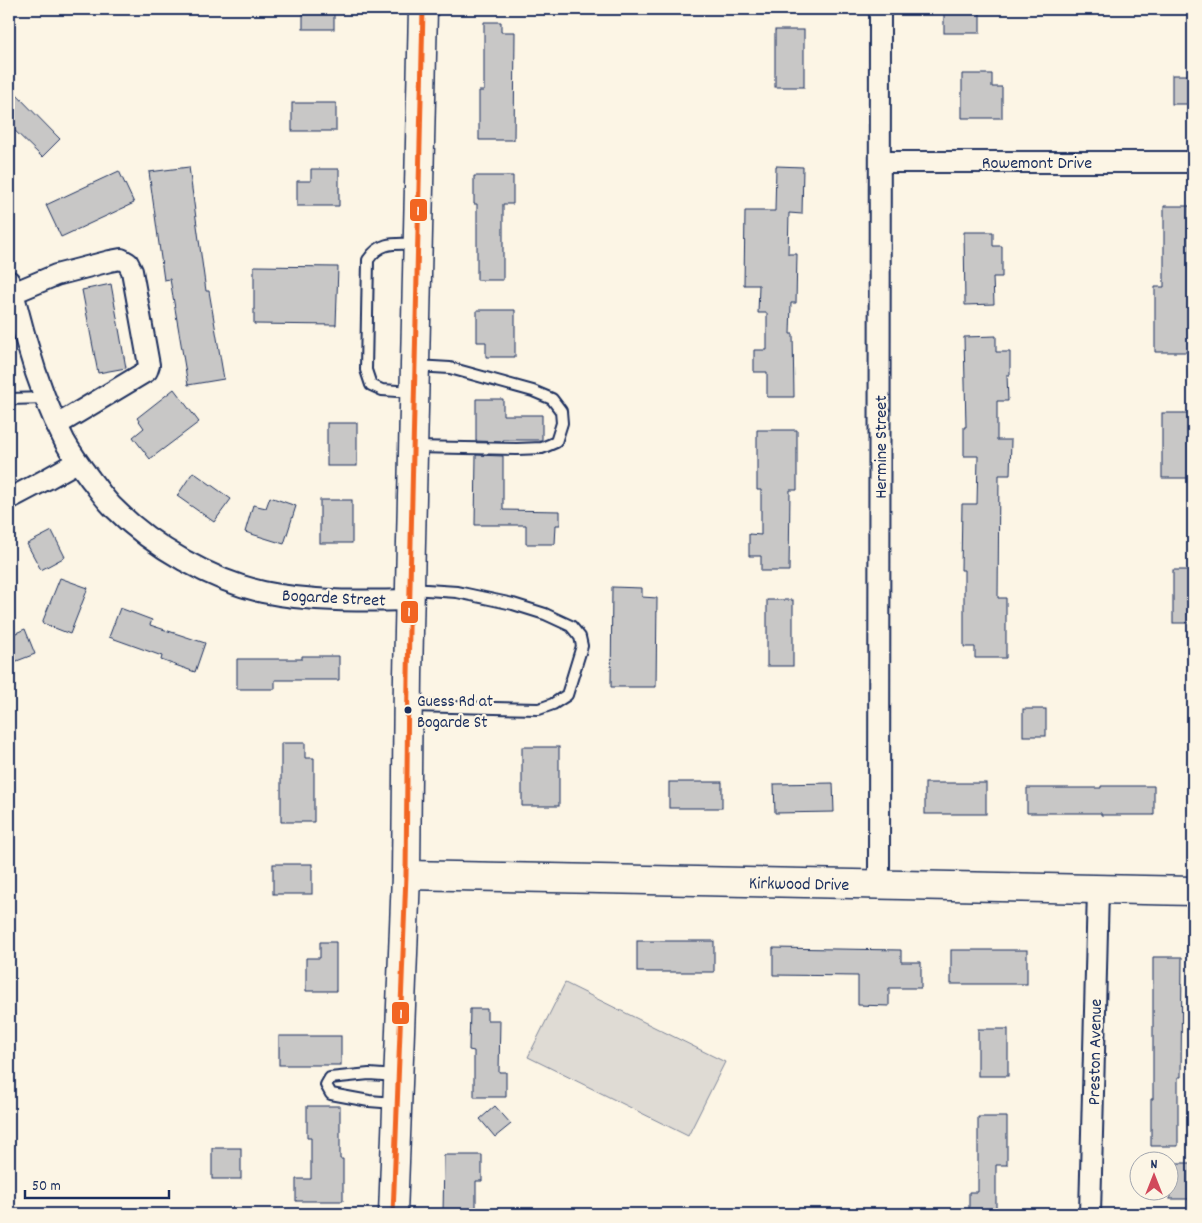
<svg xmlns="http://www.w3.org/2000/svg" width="1202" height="1223" font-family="Dekko,sans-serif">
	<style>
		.green { fill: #dfdbd4; stroke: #7d8599 }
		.building { fill: #c8c7c6; stroke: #1b2f5e }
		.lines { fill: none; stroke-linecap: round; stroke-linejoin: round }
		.lane-casing { stroke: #1b2f5e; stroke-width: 14 }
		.street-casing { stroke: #1b2f5e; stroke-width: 24 }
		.secondary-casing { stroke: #1b2f5e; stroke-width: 31 }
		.lane { stroke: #fcf5e5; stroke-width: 10 }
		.street { stroke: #fcf5e5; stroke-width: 20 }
		.secondary { stroke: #fcf5e5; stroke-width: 28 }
		.bus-1-casing { stroke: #fcf5e5; stroke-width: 9 }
		.bus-1 { stroke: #f26522; stroke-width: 5 }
		.bus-dot { fill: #1b2f5e; stroke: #fcf5e5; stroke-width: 2 }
		.labels { text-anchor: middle; stroke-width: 4.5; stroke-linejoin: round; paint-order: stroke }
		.bus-label { font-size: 17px; fill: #1b2f5e; stroke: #fcf5e5; text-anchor: start }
		.street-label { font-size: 18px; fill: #1b2f5e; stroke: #fcf5e5 }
		.line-badge { stroke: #fcf5e5; stroke-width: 2 }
		.badge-label { font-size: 14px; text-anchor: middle; font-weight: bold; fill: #fff }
	</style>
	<rect width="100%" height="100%" fill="#fcf5e5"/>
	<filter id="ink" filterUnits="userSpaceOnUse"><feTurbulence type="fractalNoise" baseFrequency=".02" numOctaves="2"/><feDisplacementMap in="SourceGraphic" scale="10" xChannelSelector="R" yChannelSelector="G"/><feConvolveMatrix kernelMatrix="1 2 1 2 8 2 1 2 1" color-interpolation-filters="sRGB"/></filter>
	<g filter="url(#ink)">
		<!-- green -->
		<polygon class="green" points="565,983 725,1062 688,1136 528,1057"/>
		<!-- building -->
		<g class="building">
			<rect x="303" y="9" width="31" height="20"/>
			<rect x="944" y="9" width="36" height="24"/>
			<polygon points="484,22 501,22 501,32 515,32 514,140 479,140 479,91 484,91"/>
			<rect x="775" y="30" width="29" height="57"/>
			<polygon points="962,74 992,74 992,87 1002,87 1002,118 962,118"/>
			<rect x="1172" y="75" width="21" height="29"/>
			<polygon points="9,87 60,139 42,157 9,125"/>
			<rect x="292" y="103" width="44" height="28"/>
			<polygon points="776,166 803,167 802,214 789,213 788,254 797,254 796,303 791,303 790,334 793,334 794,397 767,397 767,372 754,372 754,350 767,350 767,313 758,313 759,285 744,285 745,211 775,211"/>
			<polygon points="189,167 206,291 209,291 224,379 188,385 170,279 164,280 149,172"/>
			<polygon points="311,169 339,169 339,206 297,206 297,181 311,181"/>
			<polygon points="119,171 134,203 61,237 46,205"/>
			<polygon points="474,176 513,176 513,204 503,204 503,280 477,280 477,204 474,204"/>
			<polygon points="1164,206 1191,206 1191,287 1193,287 1193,352 1155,352 1155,287 1164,287"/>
			<polygon points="964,232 993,232 993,246 1002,246 1002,277 993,277 994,304 965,305"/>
			<polygon points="254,266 338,267 336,325 254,324"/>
			<polygon points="111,284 126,368 98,373 82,290"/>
			<polygon points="477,310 515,310 515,357 486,357 486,342 477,342"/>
			<polygon points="996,336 996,352 1010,352 1010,375 1007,375 1008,401 997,401 997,440 1011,440 1010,475 999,475 998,598 1006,598 1006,658 975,658 975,647 964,647 964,570 961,570 962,504 977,504 978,456 964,456 964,427 966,427 964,337"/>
			<polygon points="174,389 199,422 150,459 133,437 144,428 137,418"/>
			<polygon points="476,399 503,399 503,415 542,415 542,440 503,440 503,442 476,441"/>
			<rect x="1162" y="413" width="31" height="65"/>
			<rect x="327" y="423" width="30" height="43"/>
			<polygon points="757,430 797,430 797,490 790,490 789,571 761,571 761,556 749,556 749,534 761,535 761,490 757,490"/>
			<polygon points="476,455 503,456 503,510 560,511 560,525 556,525 555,544 526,544 526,525 475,525"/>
			<polygon points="193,472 231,499 214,522 177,496"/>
			<polygon points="270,497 296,506 284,544 245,532 253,505 266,508"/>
			<rect x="320" y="500" width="32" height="43"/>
			<polygon points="52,531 65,557 41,570 27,544"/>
			<rect x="1173" y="570" width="20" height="53"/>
			<polygon points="60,578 88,588 70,634 42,623"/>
			<polygon points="612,587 642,588 642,597 657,598 656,687 611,687"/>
			<rect x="767" y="600" width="26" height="66"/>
			<polygon points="120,608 152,620 150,625 205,643 195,672 161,660 162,656 109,637"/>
			<polygon points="25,629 35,654 9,664 9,636"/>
			<polygon points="302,656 339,656 339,680 275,680 275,689 237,689 237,659 302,659"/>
			<rect x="1023" y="709" width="23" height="27"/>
			<polygon points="281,743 305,743 305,758 314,758 314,822 281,822"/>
			<rect x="522" y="747" width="37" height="59"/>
			<rect x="669" y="782" width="53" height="26"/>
			<polygon points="833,783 834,812 775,813 774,784"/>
			<rect x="925" y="783" width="61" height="31"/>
			<polygon points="1101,786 1154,786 1154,815 1101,815 1101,813 1027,813 1027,788 1101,788"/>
			<rect x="273" y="864" width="39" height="30"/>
			<rect x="637" y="941" width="77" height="31"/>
			<polygon points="320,942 336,942 336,991 306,991 306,958 320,958"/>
			<polygon points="773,948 901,950 901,962 921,962 921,988 889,988 889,1006 858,1005 858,976 773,975"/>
			<rect x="951" y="950" width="76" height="34"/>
			<polygon points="1153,957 1182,957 1181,1077 1178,1077 1178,1146 1151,1146 1151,1099 1153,1099"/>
			<polygon points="470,1009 487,1009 487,1020 500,1020 499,1072 506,1072 506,1097 474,1097 474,1051 469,1050"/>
			<rect x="978" y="1029" width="30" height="47"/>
			<rect x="279" y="1036" width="62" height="29"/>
			<polygon points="307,1106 340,1106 340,1159 343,1159 343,1201 296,1201 296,1179 311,1179 311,1138 307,1138"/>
			<polygon points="495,1106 511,1124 495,1137 480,1119"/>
			<polygon points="978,1117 1007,1117 1007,1165 996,1165 996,1214 969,1214 969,1192 978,1192"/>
			<rect x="212" y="1148" width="29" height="31"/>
			<polygon points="444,1155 482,1155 482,1181 476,1181 476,1214 443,1214"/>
			<rect x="1170" y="1163" width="23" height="36"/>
		</g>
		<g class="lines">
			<!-- lane casing -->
			<g class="lane-casing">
				<g id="lane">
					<path d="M413,392L382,390L371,385L366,370L368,260C381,240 396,244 417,244"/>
					<polyline points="9,399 46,398"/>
					<polyline points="414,447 517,449 542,448 556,442 562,423 561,411 552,399 533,391 450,368 416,366"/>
					<polyline points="409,706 539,709 553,704 567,695 582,646 580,637 571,626 545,614 513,604 457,592 411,589"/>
					<polyline points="395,1103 369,1101 331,1094 326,1085 330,1078 369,1074 397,1076"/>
				</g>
			</g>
			<!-- street casing -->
			<g class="street-casing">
				<g id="street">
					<polyline points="881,162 1193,162"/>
					<path d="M9,281C17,303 21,325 28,347C37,379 50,413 65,442C73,456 82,468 91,480C99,490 106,501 115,509C153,547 211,580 263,592C311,602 361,601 410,600"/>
					<polyline points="13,293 56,275 110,261 121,259 128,263 132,271 149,365 147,371 57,425"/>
					<polyline points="9,499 45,480 77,462"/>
					<polyline points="879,885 880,9"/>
					<polyline points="1090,1214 1098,889"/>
				</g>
			</g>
			<!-- secondary casing -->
			<g class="secondary-casing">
				<g id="secondary">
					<polyline points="406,875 1193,891"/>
					<polyline points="393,1214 406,875 408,675 423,9"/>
				</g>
			</g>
			<!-- lane -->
			<use href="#lane" class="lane"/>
			<!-- street -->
			<use href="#street" class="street"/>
			<!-- secondary -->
			<use href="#secondary" class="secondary"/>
			<!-- bus-1 casing -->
			<g class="bus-1-casing">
				<polyline id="bus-1" points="393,1214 406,875 408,675 423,9"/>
			</g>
			<!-- bus-1 -->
			<use href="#bus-1" class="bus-1"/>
		</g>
	</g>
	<!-- markers -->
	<circle class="bus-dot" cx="408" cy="710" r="4.5"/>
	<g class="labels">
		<!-- bus labels -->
		<g class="bus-label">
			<text x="417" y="706">Guess Rd at<tspan x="417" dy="21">Bogarde St</tspan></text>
		</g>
		<!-- street labels -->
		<g class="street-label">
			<text x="1037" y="168">Rowemont Drive</text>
			<text transform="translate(880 447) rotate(-90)" y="6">Hermine Street</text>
			<text transform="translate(334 597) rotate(3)" y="6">Bogarde Street</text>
			<text transform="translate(799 883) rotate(1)" y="6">Kirkwood Drive</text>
			<text transform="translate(1094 1052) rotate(-89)" y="6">Preston Avenue</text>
		</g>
	</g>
	<g class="line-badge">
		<rect x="409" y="198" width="19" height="24" rx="5" fill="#f26522"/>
		<rect x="400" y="600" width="19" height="24" rx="5" fill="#f26522"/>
		<rect x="391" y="1001" width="19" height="24" rx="5" fill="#f26522"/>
	</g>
	<g class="badge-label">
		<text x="418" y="215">1</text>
		<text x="409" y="616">1</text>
		<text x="401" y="1018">1</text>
	</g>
	<!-- margin -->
	<rect width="1202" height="1223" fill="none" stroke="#fcf5e5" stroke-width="30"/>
	<rect x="15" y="15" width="1172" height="1193" fill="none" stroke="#1b2f5e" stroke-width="2" filter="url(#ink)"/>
	<!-- north arrow -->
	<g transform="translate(1154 1176)"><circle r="24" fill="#fcf5e5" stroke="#a2a6af"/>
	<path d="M0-4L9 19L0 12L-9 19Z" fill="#d1495b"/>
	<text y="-8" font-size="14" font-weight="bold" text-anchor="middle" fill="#1b2f5e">N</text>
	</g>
	<!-- scale -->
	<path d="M25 1190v8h144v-8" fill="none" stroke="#1b2f5e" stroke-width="2.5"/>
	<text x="32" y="1190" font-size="15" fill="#1b2f5e" stroke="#fcf5e5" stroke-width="4" paint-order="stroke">50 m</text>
</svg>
